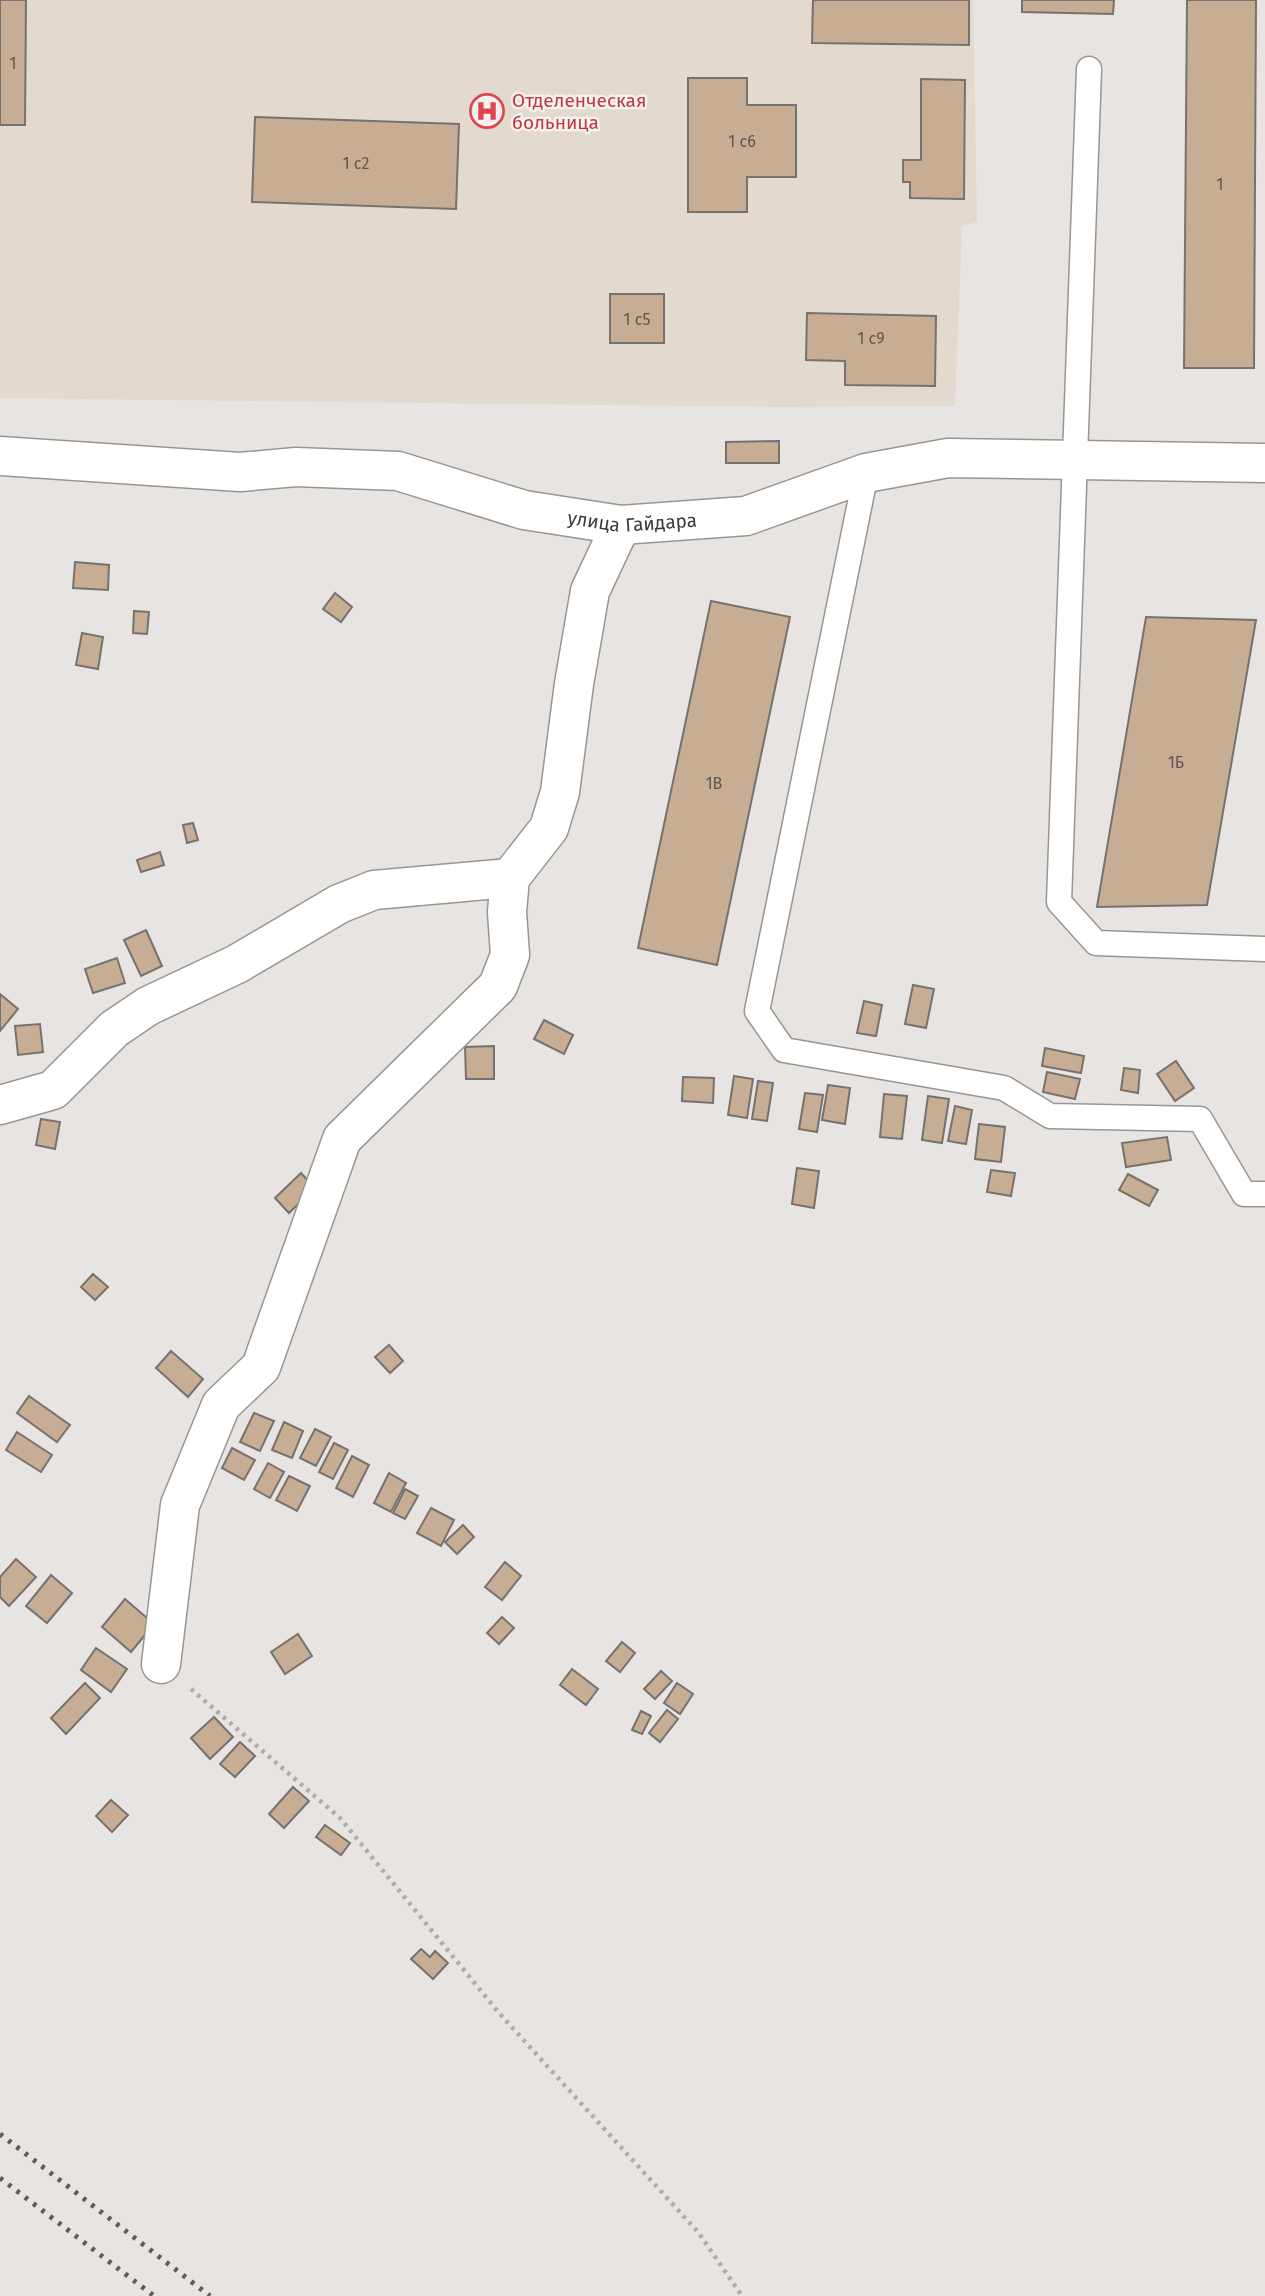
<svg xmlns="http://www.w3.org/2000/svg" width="1265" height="2296" font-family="'Fira Sans',sans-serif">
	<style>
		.built { fill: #e2d9cf }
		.building { fill: #c7ad93; stroke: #75726f; stroke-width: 2 }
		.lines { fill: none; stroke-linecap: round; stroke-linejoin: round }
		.lane-casing { stroke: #999692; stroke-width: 27 }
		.street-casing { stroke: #999692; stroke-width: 41 }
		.path { stroke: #afaca9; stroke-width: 4.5; stroke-dasharray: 3.5 5; stroke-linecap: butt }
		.lane { stroke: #fff; stroke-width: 24 }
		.street { stroke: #fff; stroke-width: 38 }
		.rail { stroke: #5d5c5a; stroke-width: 5; stroke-dasharray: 3.5 7; stroke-linecap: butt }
		.labels { text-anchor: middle; stroke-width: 5; stroke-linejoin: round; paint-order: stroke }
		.number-label { font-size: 16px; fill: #5e574f }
		.health-label { font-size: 19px; fill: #be3a42; stroke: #f5f1ee; text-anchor: start }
		.street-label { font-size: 19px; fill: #3b3a38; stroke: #f5f1ee }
	</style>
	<rect width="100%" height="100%" fill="#e8e4e1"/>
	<!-- built -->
	<polygon class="built" points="0,0 973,0 977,222 962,226 955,406 778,407 0,398"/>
	<!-- building -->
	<g class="building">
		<polygon points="0,0 26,0 25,125 0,125"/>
		<polygon points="813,0 969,0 969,45 812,43"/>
		<polygon points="1022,0 1114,0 1113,14 1022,12"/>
		<polygon points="1187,0 1256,0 1254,368 1184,368"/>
		<polygon points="688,78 747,78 747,105 796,105 796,177 747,177 747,212 688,212"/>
		<polygon points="921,79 965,80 964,199 910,198 910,182 903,182 903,160 921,160"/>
		<polygon points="255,117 459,124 456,209 252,202"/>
		<rect x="610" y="294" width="54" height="49"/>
		<polygon points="807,313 936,316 935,386 845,385 845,361 806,360"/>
		<polygon points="779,441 779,463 726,463 726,442"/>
		<polygon points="75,562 109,565 108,590 73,588"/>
		<polygon points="335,593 352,607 341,622 323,609"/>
		<polygon points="711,601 790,617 717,965 638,948"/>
		<polygon points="134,611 149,612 147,634 133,633"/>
		<polygon points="1146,617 1256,620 1207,905 1097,907"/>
		<polygon points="82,633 103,637 98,669 76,665"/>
		<polygon points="193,823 198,840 187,843 183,825"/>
		<polygon points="160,852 164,865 141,872 137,860"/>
		<polygon points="146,930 162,966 141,976 124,940"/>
		<polygon points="117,958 125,983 93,993 85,969"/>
		<polygon points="913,985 934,989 926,1028 905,1024"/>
		<polygon points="0,994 18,1009 0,1031"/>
		<polygon points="864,1001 882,1005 876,1036 857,1033"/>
		<polygon points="544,1020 573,1035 564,1054 534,1039"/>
		<polygon points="40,1024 43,1052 18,1055 15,1026"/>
		<polygon points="494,1046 494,1079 466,1079 465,1047"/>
		<polygon points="1045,1048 1084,1056 1081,1073 1042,1066"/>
		<polygon points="1176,1061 1194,1088 1175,1101 1157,1074"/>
		<polygon points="1124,1068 1140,1070 1138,1093 1121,1090"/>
		<polygon points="1047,1072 1080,1079 1075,1099 1043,1092"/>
		<polygon points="734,1076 753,1079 747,1118 728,1115"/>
		<polygon points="683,1077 714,1078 713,1103 682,1101"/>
		<polygon points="758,1081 773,1083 767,1121 752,1119"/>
		<polygon points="828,1085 850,1088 845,1124 822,1120"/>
		<polygon points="805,1093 823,1095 817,1132 799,1129"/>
		<polygon points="884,1094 907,1096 902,1139 880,1137"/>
		<polygon points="928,1096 949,1099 942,1143 922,1140"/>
		<polygon points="955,1106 972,1110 966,1144 948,1141"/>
		<polygon points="41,1119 60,1122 55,1149 36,1145"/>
		<polygon points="979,1124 1005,1127 1001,1162 975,1159"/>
		<polygon points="1167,1137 1171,1160 1126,1167 1122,1143"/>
		<polygon points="797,1168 819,1171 814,1208 792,1204"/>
		<polygon points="991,1170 1015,1173 1011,1196 987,1192"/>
		<polygon points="301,1173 315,1188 289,1213 275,1198"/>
		<polygon points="1128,1174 1158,1190 1149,1206 1119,1190"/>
		<polygon points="93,1274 108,1287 95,1300 81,1287"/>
		<polygon points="389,1345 403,1361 390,1373 375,1357"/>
		<polygon points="171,1351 203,1379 188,1397 156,1368"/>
		<polygon points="29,1396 70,1425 57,1442 17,1413"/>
		<polygon points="254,1413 274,1421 260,1451 240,1442"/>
		<polygon points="284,1422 303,1431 292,1458 272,1450"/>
		<polygon points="315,1429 331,1437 316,1466 300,1458"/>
		<polygon points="17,1432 52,1455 41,1472 6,1450"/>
		<polygon points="334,1443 348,1450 333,1479 319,1472"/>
		<polygon points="232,1448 255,1460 244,1480 222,1468"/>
		<polygon points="352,1456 369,1465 353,1497 336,1488"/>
		<polygon points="268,1463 284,1472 270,1498 254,1489"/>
		<polygon points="389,1473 406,1483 391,1512 374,1503"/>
		<polygon points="289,1476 310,1486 297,1511 276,1500"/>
		<polygon points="405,1489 418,1496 405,1519 393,1513"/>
		<polygon points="431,1508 454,1520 441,1546 417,1533"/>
		<polygon points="463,1525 474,1537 457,1554 445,1542"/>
		<polygon points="16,1559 36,1577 9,1606 0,1597 0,1577"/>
		<polygon points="505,1562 521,1576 502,1600 485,1587"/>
		<polygon points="51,1575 72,1593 47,1623 26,1606"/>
		<polygon points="125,1599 154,1624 131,1652 102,1627"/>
		<polygon points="502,1617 514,1628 499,1644 487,1633"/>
		<polygon points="298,1634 312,1656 285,1674 271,1652"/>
		<polygon points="622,1642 635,1653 620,1672 606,1661"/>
		<polygon points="96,1648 127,1669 111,1692 81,1670"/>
		<polygon points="572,1669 598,1689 586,1705 560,1685"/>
		<polygon points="661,1671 672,1681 655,1699 644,1689"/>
		<polygon points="85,1683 100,1698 66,1734 51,1718"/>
		<polygon points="677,1683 693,1694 680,1714 664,1703"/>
		<polygon points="667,1710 678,1719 660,1742 649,1733"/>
		<polygon points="641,1711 651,1716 642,1734 632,1730"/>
		<polygon points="214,1717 233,1737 210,1759 191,1738"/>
		<polygon points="240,1742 255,1756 235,1777 220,1764"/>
		<polygon points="293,1787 309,1801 284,1828 269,1814"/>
		<polygon points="111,1800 128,1815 112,1832 96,1816"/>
		<polygon points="325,1825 350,1843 341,1855 316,1837"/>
		<polygon points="421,1949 430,1957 435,1951 448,1963 433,1979 411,1959"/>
	</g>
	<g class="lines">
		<!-- lane casing -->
		<g class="lane-casing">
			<g id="lane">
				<polyline points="1089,69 1059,902 1096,943 1265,949"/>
				<polyline points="866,473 757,1011 784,1050 1004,1088 1050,1116 1200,1119 1244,1194 1265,1194"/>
			</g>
		</g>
		<!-- street casing -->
		<g class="street-casing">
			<g id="street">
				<path id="s1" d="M0,456L240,472L296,467L398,471L524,510L621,525L746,516L866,473L948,458L1265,463"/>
				<polyline points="0,1105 53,1090 114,1029 148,1006 237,964 339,904 374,890 510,878"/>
				<polyline points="161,1664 180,1505 221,1405 261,1367 342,1139 498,986 510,955 507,912 510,878 549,828 560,792 574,684 590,591 621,525"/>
			</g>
		</g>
		<!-- path -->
		<polyline class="path" points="191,1689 340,1818 499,2013 698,2232 742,2296"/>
		<!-- lane -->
		<use href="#lane" class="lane"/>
		<!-- street -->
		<use href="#street" class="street"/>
		<!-- rail -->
		<g class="rail">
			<polyline points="0,2134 210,2296"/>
			<polyline points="0,2178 154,2296"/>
		</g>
	</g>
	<!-- icons -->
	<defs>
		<g id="hospital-ring" transform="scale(1.75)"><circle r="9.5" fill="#f5f1ee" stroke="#e0444e" stroke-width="1.5"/><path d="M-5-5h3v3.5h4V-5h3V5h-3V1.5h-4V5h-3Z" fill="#e0444e"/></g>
	</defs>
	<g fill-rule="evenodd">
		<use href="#hospital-ring" x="487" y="111"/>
	</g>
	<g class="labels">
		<!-- number labels -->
		<g class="number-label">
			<text x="13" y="69">1</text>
			<text x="742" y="147">1 с6</text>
			<text x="356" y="169">1 с2</text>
			<text x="1220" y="190">1</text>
			<text x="637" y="325">1 с5</text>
			<text x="871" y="344">1 с9</text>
			<text x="1176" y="768">1Б</text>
			<text x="714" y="789">1В</text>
		</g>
		<!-- health labels -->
		<g class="health-label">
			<text x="512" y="107">Отделенческая<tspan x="512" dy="22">больница</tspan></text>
		</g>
		<!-- street labels -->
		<g class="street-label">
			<text dy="7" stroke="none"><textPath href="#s1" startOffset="640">улица Гайдара</textPath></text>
		</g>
	</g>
</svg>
